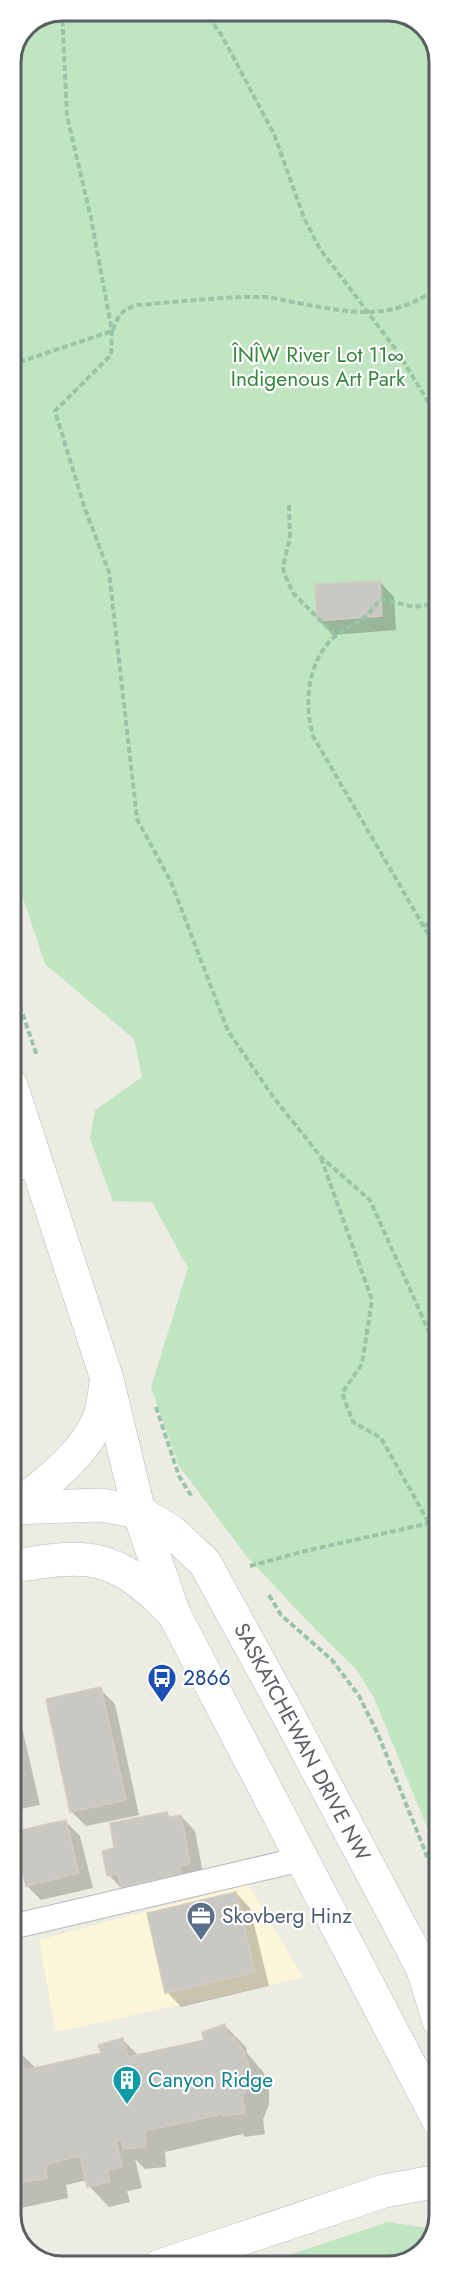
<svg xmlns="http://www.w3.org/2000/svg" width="450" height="2277" font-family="Jost,sans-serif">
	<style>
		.commercial { fill: #fdf6d8 }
		.green { fill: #bfe5c1 }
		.shadow { fill: #0003 }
		.building { fill: #cac8c2; stroke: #d2cdc1; stroke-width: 1.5 }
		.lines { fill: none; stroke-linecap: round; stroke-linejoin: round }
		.lane-casing { stroke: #b5b8bd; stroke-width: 26 }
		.secondary-casing { stroke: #b6b9bf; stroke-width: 34 }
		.path { stroke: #99c5a7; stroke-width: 4; stroke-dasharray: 6 3; stroke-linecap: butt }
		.lane { stroke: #fff; stroke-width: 24 }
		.secondary { stroke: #fff; stroke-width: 33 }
		.labels { text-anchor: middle; stroke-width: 4.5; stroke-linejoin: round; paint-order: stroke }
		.park-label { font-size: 21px; fill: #37863e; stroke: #fff }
		.transit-label { font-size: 21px; fill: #164399; stroke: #fff; text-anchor: start }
		.street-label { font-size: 21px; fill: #5b5e63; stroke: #fff }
		.service-label { font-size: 21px; fill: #4e5e75; stroke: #fff; text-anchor: start }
		.culture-label { font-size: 21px; fill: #0d838f; stroke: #fff; text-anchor: start }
		.rim { fill: none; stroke: #5b5e63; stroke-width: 3 }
	</style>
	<rect width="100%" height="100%" fill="#edece3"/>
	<!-- commercial -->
	<polygon class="commercial" points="248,1884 303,1978 56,2032 39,1940"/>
	<!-- green -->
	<g class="green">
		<polygon points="62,11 395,11 424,25 439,55 439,1856 374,1698 356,1669 316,1630 248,1558 179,1466 151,1387 188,1268 152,1202 113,1201 90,1139 95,1110 142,1077 134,1039 45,964 11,862 11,61 26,25"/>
		<polygon points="388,2222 434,2229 427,2249 395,2266 256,2266"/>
	</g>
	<!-- shadow -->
	<g class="shadow">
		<polygon points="380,582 394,597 396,630 333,635 319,620"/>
		<polygon points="11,1686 13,1689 40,1805 11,1811"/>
		<polygon points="100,1689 115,1704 139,1815 86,1826 72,1812"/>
		<polygon points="167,1813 171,1818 181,1816 195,1831 204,1878 123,1890 109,1875 116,1850"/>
		<polygon points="65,1821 80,1836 93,1888 41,1900 27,1886"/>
		<polygon points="236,1893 250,1908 269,1986 181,2007 167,1992"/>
		<polygon points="225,2026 246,2047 247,2053 264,2073 269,2088 269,2104 263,2120 265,2134 245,2137 243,2134 165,2152 166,2167 145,2169 135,2159 142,2188 127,2191 130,2202 109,2207 89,2186 87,2180 66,2185 68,2198 11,2210 11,2054 19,2052 37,2069 103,2054 123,2040 139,2056 206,2041"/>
	</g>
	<!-- building -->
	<g class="building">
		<polygon points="380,581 382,616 317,621 315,584"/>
		<polygon points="101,1687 126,1800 70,1812 46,1699"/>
		<polygon points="11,1744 20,1784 11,1786"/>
		<polygon points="167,1812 168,1817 181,1815 190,1864 179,1866 181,1875 121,1887 118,1874 107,1876 102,1851 114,1848 110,1823"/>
		<polygon points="66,1820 79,1873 26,1886 12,1832"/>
		<polygon points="236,1892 255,1972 165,1993 147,1913"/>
		<polygon points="225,2024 227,2033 234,2038 244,2051 249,2066 249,2083 242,2098 245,2113 223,2116 222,2114 145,2131 146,2147 123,2149 122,2140 116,2141 122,2167 107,2171 110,2182 87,2187 80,2156 46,2164 47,2178 11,2184 11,2052 19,2050 25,2070 101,2053 98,2045 123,2038 128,2057 204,2040 202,2032"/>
	</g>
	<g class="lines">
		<!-- lane casing -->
		<g class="lane-casing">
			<g id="lane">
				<polyline points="11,1170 36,1164"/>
				<polyline points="11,1927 302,1859"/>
			</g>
		</g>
		<!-- secondary casing -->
		<g class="secondary-casing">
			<g id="secondary">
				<polyline points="11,1085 107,1379 139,1512 174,1614 439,2121"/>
				<path d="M17,1507C46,1482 82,1457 98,1421C103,1410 104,1395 106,1384"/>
				<polyline points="11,1508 101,1505 139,1512 171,1531 205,1563 285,1709 423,1969 439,1994"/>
				<path d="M11,1567C88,1553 115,1553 171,1611"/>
				<polyline points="424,1973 439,2021"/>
				<polyline points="160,2266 384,2191 439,2181"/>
			</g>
		</g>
		<!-- path -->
		<g class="path">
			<polyline points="62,11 67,116 91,218 112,331 111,355 55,411 85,509 109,572 137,819 171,882 228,1031 274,1098 321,1157 370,1200 434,1343 439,1349"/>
			<polyline points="202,11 207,14 222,36 274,134 304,218 320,249 397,351 432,408 439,424"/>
			<path d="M113,330C118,315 122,310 137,305C180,302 223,296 266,297C277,298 287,301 298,303C352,313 391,322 439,287"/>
			<polyline points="11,365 112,331"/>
			<polyline points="289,505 290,538 283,566 284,573 293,593 336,636"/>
			<path d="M439,603L414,607L381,599C376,605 371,611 366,616C355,625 341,630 331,640C307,665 304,704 313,736L439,953"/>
			<polyline points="424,926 439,918"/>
			<polyline points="11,980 37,1056"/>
			<polyline points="321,1158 372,1300 362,1364 342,1393 353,1422 381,1438 429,1523"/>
			<polyline points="156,1407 179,1476 192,1497"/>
			<polyline points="250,1566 305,1551 439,1521"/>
			<polyline points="269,1595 281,1615 332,1660 359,1696 378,1734 439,1886"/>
		</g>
		<!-- lane -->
		<use href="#lane" class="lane"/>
		<!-- secondary -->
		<use href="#secondary" class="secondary"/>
	</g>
	<!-- icons -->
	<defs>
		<g id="bus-pin" transform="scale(1.5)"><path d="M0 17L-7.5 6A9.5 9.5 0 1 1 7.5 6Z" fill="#1a4fb4" stroke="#fff"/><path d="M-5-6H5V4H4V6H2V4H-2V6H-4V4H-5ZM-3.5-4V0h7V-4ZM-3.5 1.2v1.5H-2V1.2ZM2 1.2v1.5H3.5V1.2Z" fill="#fff"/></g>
		<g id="office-pin" transform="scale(1.5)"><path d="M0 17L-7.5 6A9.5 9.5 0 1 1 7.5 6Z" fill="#5c6f8a" stroke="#fff"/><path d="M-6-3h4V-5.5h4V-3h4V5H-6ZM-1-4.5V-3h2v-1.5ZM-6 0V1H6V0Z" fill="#fff"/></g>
		<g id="building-pin" transform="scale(1.5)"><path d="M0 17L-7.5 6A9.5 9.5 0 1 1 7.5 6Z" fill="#0f9aa8" stroke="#fff"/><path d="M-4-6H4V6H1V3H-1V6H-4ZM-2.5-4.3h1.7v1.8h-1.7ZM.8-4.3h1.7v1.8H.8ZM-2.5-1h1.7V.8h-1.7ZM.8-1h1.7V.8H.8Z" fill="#fff"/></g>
	</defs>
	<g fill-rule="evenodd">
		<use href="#bus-pin" x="162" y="1678"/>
		<use href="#office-pin" x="201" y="1916"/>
		<use href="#building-pin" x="127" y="2080"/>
	</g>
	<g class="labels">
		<!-- park labels -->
		<g class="park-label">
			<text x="318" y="362">ÎNÎW River Lot 11∞<tspan x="318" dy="24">Indigenous Art Park</tspan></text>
		</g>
		<!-- transit labels -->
		<g class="transit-label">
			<text x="183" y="1685">2866</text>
		</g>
		<!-- street labels -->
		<g class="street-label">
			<text transform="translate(302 1742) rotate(62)" y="7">SASKATCHEWAN DRIVE NW</text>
		</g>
		<!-- service labels -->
		<g class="service-label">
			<text x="222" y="1923">Skovberg Hinz</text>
		</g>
		<!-- culture labels -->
		<g class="culture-label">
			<text x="148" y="2087">Canyon Ridge</text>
		</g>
	</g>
	<!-- crop -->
	<path d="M0 0H450V2277H0ZM62 21H388A41 41 0 0 1 429 62V2215A41 41 0 0 1 388 2256H62A41 41 0 0 1 21 2215V62A41 41 0 0 1 62 21Z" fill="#fff" fill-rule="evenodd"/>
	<path class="rim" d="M62 21H388A41 41 0 0 1 429 62V2215A41 41 0 0 1 388 2256H62A41 41 0 0 1 21 2215V62A41 41 0 0 1 62 21Z"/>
</svg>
